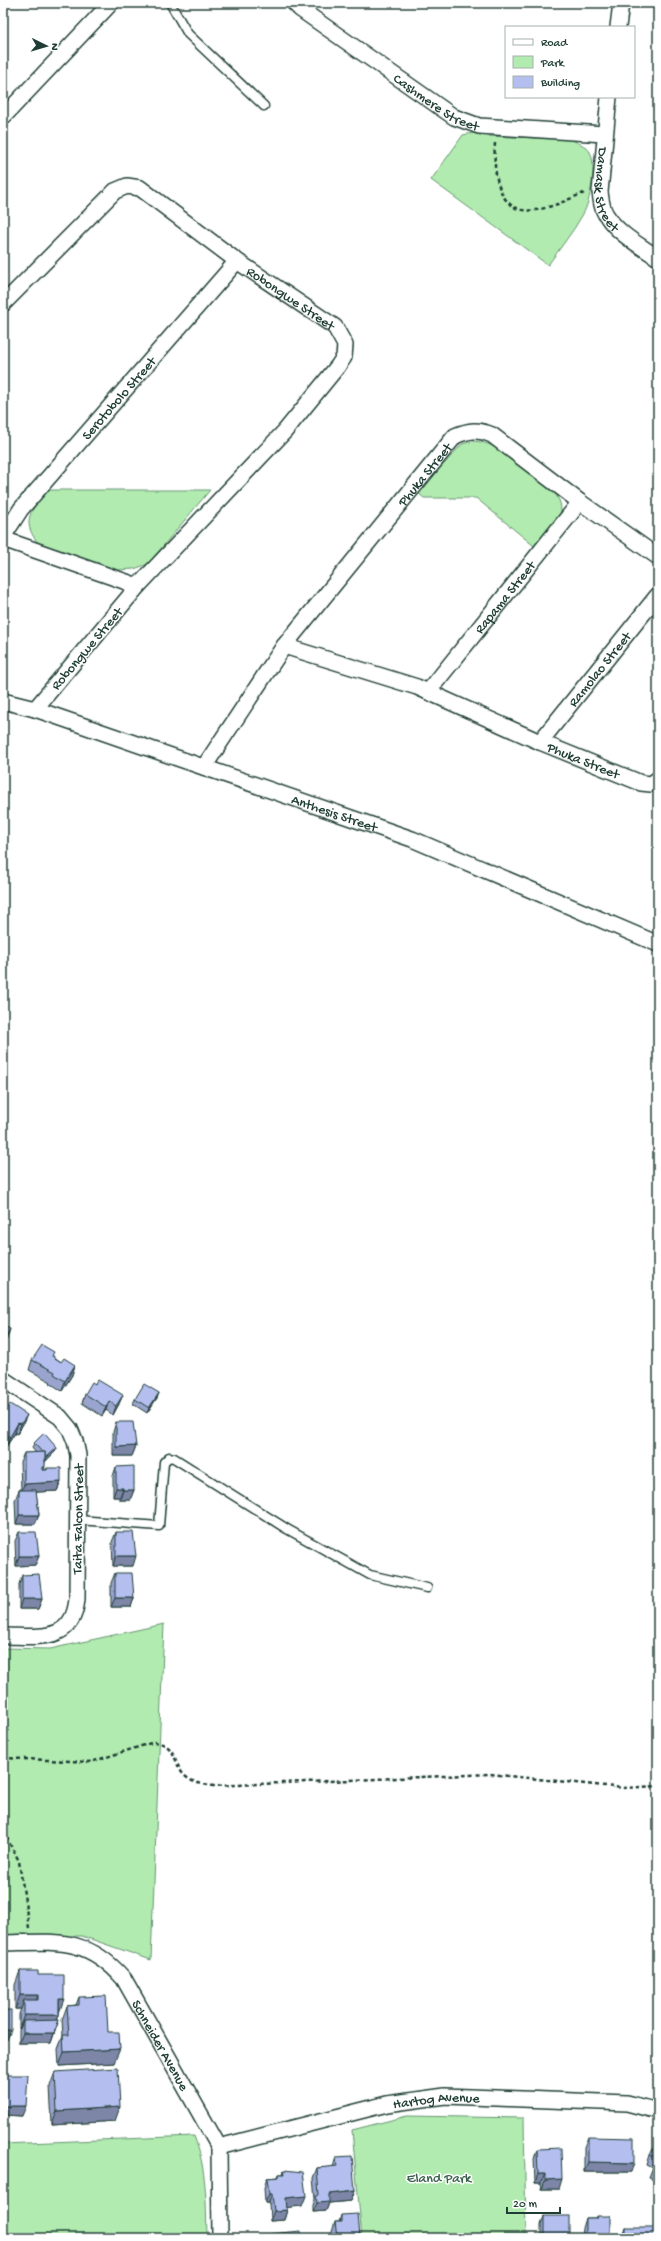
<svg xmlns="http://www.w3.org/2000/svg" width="661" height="2241" font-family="'Gochi Hand',sans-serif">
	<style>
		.green { fill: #b1ebb0; stroke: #689472 }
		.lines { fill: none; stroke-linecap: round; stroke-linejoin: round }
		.lane-casing { stroke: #1f3d34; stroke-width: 11 }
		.street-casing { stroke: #1f3d34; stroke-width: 18 }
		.path { stroke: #1f3d34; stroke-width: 2.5; stroke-dasharray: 4 3; stroke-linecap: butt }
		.lane { stroke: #fff; stroke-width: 8 }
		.street { stroke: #fff; stroke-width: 15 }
		.wall { fill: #9ba4ce; stroke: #1f3d34 }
		.shaded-wall { fill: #7e86a8; stroke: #1f3d34 }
		.building { fill: #b4bff0; stroke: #1f3d34 }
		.labels { text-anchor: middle; stroke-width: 3; stroke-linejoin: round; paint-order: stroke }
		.street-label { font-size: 14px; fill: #1f3d34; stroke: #fff }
		.park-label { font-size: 14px; fill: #3c604d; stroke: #fff }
	</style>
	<rect width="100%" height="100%" fill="#fff"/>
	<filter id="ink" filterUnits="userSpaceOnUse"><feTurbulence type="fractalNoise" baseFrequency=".025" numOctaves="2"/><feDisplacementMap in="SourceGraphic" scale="8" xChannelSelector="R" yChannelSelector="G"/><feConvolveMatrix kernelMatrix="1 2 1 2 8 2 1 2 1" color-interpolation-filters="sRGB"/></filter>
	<g filter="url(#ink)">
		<!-- green -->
		<g class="green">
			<path d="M473,133L484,136L569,139C576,142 586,145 590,152C597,164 590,203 583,214C573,232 560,248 548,265L431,180L463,135Z"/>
			<path d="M473,441C502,442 531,474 553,491C573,514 551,530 534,546L476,498H424L418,493L462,444Z"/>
			<path d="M47,490H210L148,564L134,569L116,570L38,543C20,520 32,510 47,490Z"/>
			<polygon points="164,1624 151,1960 82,1936 3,1936 3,1648 50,1649"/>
			<polygon points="407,2116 524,2118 526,2238 362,2238 352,2130"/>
			<path d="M194,2136C207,2169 206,2202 207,2238H3V2144Z"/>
		</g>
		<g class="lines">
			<!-- lane casing -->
			<g class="lane-casing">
				<g id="lane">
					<polyline points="170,3 188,34 264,106"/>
					<polyline points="78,1520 159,1526 164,1462 169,1457 174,1458 287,1529 370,1575 427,1588"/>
				</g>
			</g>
			<!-- street casing -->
			<g class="street-casing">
				<g id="street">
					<path id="s1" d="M294,3L300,9L454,117L479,126L604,134"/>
					<polyline points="618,27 621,3"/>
					<path id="s2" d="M609,97L600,192C601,200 602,210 607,216C618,234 641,246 658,258"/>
					<polyline points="3,117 111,3"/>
					<path id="s3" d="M3,304L115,191L127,186L140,188L237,261L335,327L345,345L344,357L338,366L285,431L138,586L35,709"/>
					<path id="s4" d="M3,537L21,509L237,261"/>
					<polyline points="3,539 138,586"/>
					<path id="s5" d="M284,646L417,687L540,742L641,783L651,784L658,779"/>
					<path id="s6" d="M428,692L580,502"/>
					<path id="s7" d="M3,701L35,709L412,839L658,944"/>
					<path id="s8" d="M540,742L658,595"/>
					<path id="s9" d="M204,767L284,646L455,436C469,430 478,429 492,435L580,502L658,557"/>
					<path d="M3,1379L60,1417L70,1429L75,1441L78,1455L77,1599C73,1644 37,1636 3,1636"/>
					<path id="s10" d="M3,1943C56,1942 87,1936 124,1979L219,2147L220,2238"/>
					<path id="s11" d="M219,2147L387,2104L445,2096L627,2103L658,2111"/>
				</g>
			</g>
			<!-- path -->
			<g class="path">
				<path d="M495,143C493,171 497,216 535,210C551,208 569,199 584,193"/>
				<path d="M3,1758L91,1762L154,1742C181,1745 171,1768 189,1779C196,1784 206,1784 213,1786L490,1774L624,1788L658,1786"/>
				<polyline points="3,1831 19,1861 29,1928"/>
			</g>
			<!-- lane -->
			<use href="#lane" class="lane"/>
			<!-- street -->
			<use href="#street" class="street"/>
		</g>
		<!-- wall -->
		<g class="wall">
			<polygon points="53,1356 61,1362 75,1365 72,1375 62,1391 50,1383 51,1382 29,1370 32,1360"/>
			<polygon points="159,1393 157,1398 147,1413 133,1404 135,1399"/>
			<polygon points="85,1394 119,1404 113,1415 106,1410 102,1416 82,1403"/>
			<polygon points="3,1415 23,1424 17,1434 15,1433 6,1447 3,1445"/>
			<polygon points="116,1422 136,1446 132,1456 113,1456 113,1432"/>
			<polygon points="34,1443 57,1448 55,1452 45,1462 44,1470 46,1470 47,1468 61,1482 57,1491 36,1492 39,1515 35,1524 16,1524 15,1500 19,1490 21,1490 20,1462 24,1453 36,1453 32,1448"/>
			<polygon points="116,1467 134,1490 130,1500 120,1500 120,1497 113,1497 113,1476"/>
			<polygon points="19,1532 39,1556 35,1565 16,1566 15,1541"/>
			<polygon points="116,1532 133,1566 113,1566 112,1542"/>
			<polygon points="115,1573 134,1598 131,1607 111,1607 111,1583"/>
			<polygon points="22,1575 42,1599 38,1609 19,1609 19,1584"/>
			<polygon points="20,1971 38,1975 59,2013 59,2015 57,2020 59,2020 51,2043 19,2043 19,2030 20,2029 19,2029 19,2014 21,2009 15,2009 15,1985"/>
			<polygon points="79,1997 108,2032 114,2063 59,2066 58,2049 63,2036 62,2020 67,2006 76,2005"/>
			<polygon points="55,2072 115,2121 52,2125 50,2086"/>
			<polygon points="5,2075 22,2116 4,2115 3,2123 3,2082"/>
			<polygon points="588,2137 631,2172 584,2172 584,2147"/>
			<polygon points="658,2146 658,2182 649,2178 653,2168 647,2165 650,2155"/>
			<polygon points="537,2149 559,2189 542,2189 541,2183 535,2183 534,2159"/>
			<polygon points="336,2157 355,2191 351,2201 329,2203 326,2211 313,2212 313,2205 315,2198 313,2178 317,2168 333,2167"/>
			<polygon points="284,2170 302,2206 287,2207 287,2210 284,2220 270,2221 269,2203 265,2203 264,2188 267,2178 278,2177 279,2174 283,2174"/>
			<polygon points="341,2215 360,2238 332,2238 332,2232 335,2222 339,2222"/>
			<polygon points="544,2216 569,2238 541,2238 541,2225"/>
			<polygon points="596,2216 610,2238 581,2238 582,2228 585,2218 596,2218"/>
			<polygon points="626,2227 658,2238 622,2238"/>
		</g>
		<!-- shaded-wall -->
		<g class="shaded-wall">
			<polygon points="10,1329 7,1339 3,1345 4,1340"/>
			<polygon points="75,1365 72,1375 62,1391 65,1381"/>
			<polygon points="159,1393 157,1398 147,1413 149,1408"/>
			<polygon points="123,1395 119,1404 113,1415 116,1406"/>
			<polygon points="109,1401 106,1410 102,1416 106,1407"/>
			<polygon points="27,1415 23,1424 17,1434 21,1424"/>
			<polygon points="18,1423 15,1433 6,1447 10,1437"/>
			<polygon points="136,1446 132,1456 113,1456 116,1447"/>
			<polygon points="57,1448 55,1452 45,1462 47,1457"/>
			<polygon points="42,1467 45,1467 41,1476"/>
			<polygon points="61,1482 57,1491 21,1493 24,1484"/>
			<polygon points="116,1488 123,1488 120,1497 113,1497"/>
			<polygon points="123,1490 134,1490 130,1500 120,1500"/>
			<polygon points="19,1515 39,1515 35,1524 16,1524"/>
			<polygon points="19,1556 39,1556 35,1565 16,1566"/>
			<polygon points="116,1556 136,1556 133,1566 113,1566"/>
			<polygon points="115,1598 134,1598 131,1607 111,1607"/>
			<polygon points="22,1599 42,1599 38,1609 19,1609"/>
			<polygon points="20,1995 38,1995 33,2009 24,2000 21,2009 15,2009"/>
			<polygon points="59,1999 64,1999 59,2013"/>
			<polygon points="24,2015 59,2015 54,2029 23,2021 20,2029 19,2029"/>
			<polygon points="3,2030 11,2030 7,2040 3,2040"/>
			<polygon points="23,2033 54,2033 51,2043 19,2043"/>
			<polygon points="120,2049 114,2063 59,2066 64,2052"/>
			<polygon points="4,2106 26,2106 22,2116 3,2115"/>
			<polygon points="120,2107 115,2121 52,2125 57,2111"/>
			<polygon points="588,2162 634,2163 631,2172 584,2172"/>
			<polygon points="538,2174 545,2174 541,2183 535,2183"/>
			<polygon points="562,2179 559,2189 542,2189 545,2180"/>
			<polygon points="355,2191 351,2201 329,2203 326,2211 313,2212 317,2203 329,2194"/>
			<polygon points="269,2194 272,2194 269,2203 265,2203"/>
			<polygon points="306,2196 302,2206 283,2208 286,2198"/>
			<polygon points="287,2210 284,2220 270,2221 274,2211"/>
		</g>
		<!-- building -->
		<g class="building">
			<polygon points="3,1319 6,1321 3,1325 10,1329 4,1340 3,1340"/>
			<polygon points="42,1345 54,1352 52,1356 61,1362 64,1358 75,1365 65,1381 54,1374 55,1372 32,1360"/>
			<polygon points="98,1380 123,1395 116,1406 109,1401 106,1407 85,1394 92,1382 95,1384"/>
			<polygon points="144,1384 159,1393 149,1408 135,1399"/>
			<polygon points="10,1404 27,1415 21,1424 18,1423 10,1437 3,1433 3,1415"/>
			<polygon points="116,1422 133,1422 136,1446 116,1447"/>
			<polygon points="44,1433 57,1448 47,1457 45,1455 45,1452 42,1452 34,1443"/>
			<polygon points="45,1452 45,1467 42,1467 42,1470 47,1470 47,1468 61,1468 61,1482 24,1484 24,1453"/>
			<polygon points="134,1466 134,1490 123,1490 123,1488 116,1488 116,1467"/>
			<polygon points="19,1490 36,1490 39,1515 19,1515"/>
			<polygon points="19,1532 36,1532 39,1556 19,1556"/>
			<polygon points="116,1532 133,1532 136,1556 116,1556"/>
			<polygon points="115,1573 132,1573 134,1598 115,1598"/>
			<polygon points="39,1574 42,1599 22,1599 22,1575"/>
			<polygon points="20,1971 38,1971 38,1975 64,1975 64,1999 59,1999 59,2015 24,2015 24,2000 38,2000 38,1995 20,1995"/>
			<polygon points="106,1996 108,2032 119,2032 120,2049 64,2052 63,2035 69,2035 67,2006 79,2005 79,1997"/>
			<rect x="3" y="2010" width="8" height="20"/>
			<polygon points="59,2020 54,2033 23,2033 23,2021"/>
			<rect x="3" y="2038" width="2" height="16"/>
			<polygon points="118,2068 120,2107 57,2111 55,2072"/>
			<polygon points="5,2075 28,2075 26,2106 4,2106 4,2120 3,2120 3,2093 5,2093"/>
			<polygon points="588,2137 634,2138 634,2163 588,2162"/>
			<polygon points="655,2145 658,2146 658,2171 653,2168 657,2158 650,2155"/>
			<polygon points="561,2148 562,2179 545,2180 545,2174 538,2174 537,2149"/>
			<polygon points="352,2156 355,2191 329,2194 329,2202 317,2203 316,2195 319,2195 317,2168 337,2166 336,2157"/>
			<polygon points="284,2170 303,2172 306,2196 286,2198 287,2210 274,2211 272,2194 269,2194 267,2178 279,2177 279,2174 285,2174"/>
			<polygon points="358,2214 360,2238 337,2238 335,2222 341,2222 341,2215"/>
			<rect x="544" y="2216" width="25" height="22"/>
			<polygon points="596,2216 610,2216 610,2238 585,2238 585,2218 597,2218"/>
			<rect x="626" y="2227" width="32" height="11"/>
			<polygon points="301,2231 301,2238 270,2238 270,2234"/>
		</g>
	</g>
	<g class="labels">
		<!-- street labels -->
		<g class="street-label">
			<text dy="5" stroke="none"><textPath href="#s1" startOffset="174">Cashmere Street</textPath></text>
			<text dy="5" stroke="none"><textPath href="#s2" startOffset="94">Damask Street</textPath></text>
			<text dy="5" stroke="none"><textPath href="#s3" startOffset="372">Robongwe Street</textPath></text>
			<text dy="5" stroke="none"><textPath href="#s4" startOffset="181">Serotobolo Street</textPath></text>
			<text dy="5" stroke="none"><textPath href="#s9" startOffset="367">Phuka Street</textPath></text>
			<text dy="5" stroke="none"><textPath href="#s6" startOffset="122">Rapama Street</textPath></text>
			<text transform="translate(86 648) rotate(-50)" y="5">Robongwe Street</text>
			<text dy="5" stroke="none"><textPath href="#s8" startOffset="94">Ramolao Street</textPath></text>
			<text dy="5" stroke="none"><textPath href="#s5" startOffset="321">Phuka Street</textPath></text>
			<text dy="5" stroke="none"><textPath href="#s7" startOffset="350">Anthesis Street</textPath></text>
			<text transform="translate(77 1519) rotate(-89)" y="5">Taita Falcon Street</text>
			<text dy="5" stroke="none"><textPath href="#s10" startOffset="208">Schneider Avenue</textPath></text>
			<text dy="5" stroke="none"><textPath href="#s11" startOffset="223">Hartog Avenue</textPath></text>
		</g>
		<!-- park labels -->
		<g class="park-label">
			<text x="439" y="2182">Eland Park</text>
		</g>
	</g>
	<!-- margin -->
	<rect width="661" height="2241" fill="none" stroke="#fff" stroke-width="16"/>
	<rect x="8" y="8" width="645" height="2225" fill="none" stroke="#1f3d34" stroke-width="1.5" filter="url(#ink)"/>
	<!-- legend -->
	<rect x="505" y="26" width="130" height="72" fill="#ffffff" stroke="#a5b1ae"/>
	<rect x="513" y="39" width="20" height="6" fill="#ffffff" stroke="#a5b1ae"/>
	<text x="541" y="46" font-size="12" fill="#1f3d34">Road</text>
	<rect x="513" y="56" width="20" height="12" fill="#b1ebb0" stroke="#a5b1ae"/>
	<text x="541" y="66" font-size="12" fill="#1f3d34">Park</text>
	<rect x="513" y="76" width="20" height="12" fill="#b4bff0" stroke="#a5b1ae"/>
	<text x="541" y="86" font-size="12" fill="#1f3d34">Building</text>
	<!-- north arrow -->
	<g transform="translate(46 46) rotate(95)" stroke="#ffffff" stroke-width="3" paint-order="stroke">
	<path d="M0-3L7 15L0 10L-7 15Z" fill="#1f3d34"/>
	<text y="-6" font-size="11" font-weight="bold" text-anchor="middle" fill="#1f3d34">N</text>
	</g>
	<!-- scale -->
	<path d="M507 2207v6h53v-6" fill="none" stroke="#1f3d34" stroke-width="2"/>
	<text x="513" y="2207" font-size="12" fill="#1f3d34" stroke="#ffffff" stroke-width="3" paint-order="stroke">20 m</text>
</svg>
